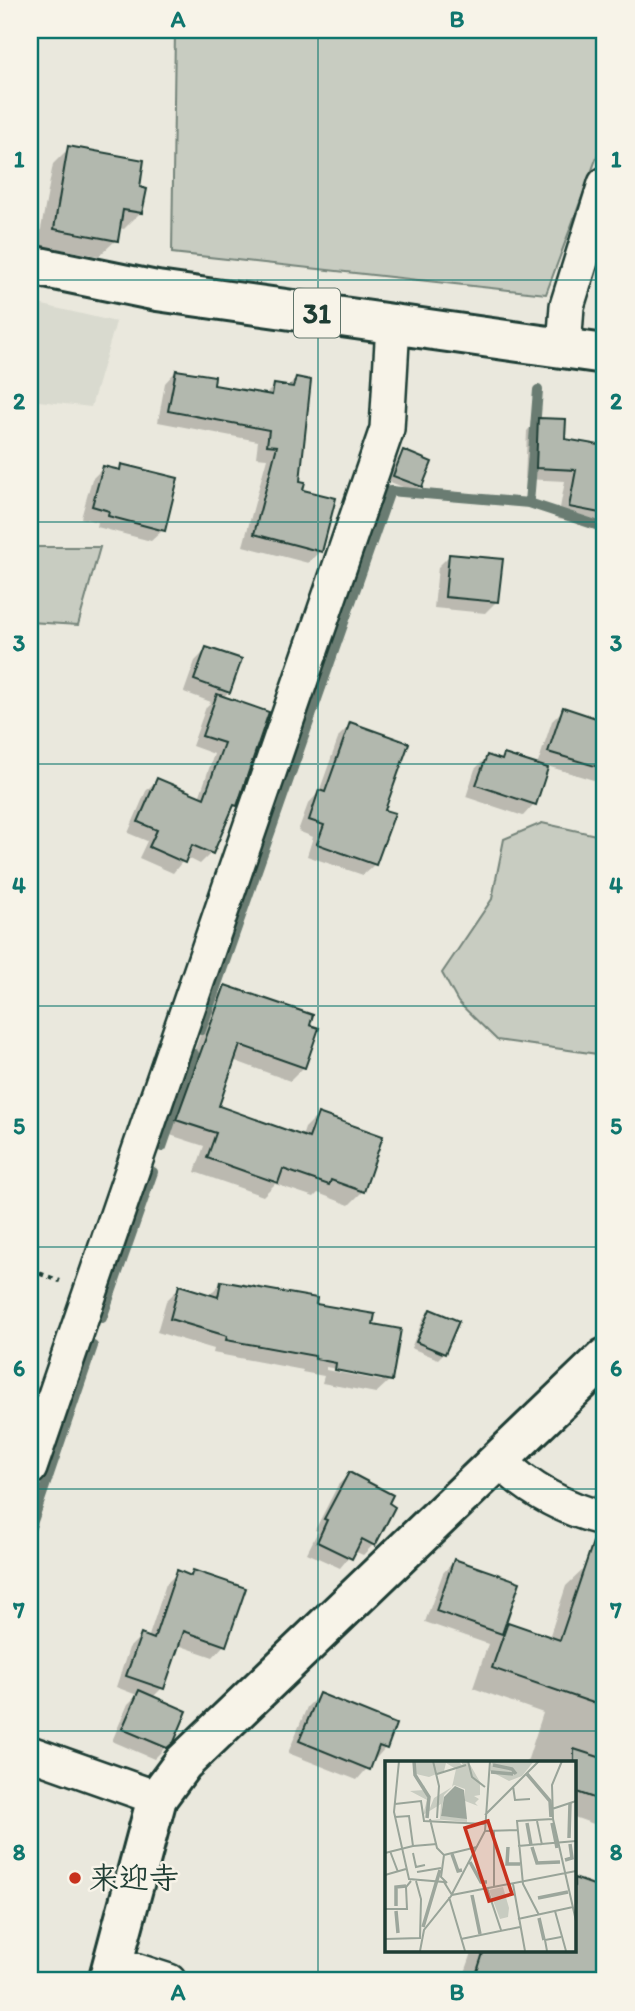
<svg xmlns="http://www.w3.org/2000/svg" width="635" height="2011" font-family="Itim,'Klee One',sans-serif">
	<style>
		.built { fill: #d9dacf }
		.green { fill: #c8ccc1; stroke: #74847a; stroke-width: 2 }
		.shadow { fill: #0003; fill-rule: evenodd }
		.lines { fill: none; stroke-linecap: round; stroke-linejoin: round }
		.stream { stroke: #6a7c72; stroke-width: 10 }
		.building { fill: #b2b8ae; stroke: #1f3d34; stroke-width: 2 }
		.street-casing { stroke: #1f3d34; stroke-width: 38 }
		.secondary-casing { stroke: #1f3d34; stroke-width: 44 }
		.primary-casing { stroke: #1f3d34; stroke-width: 44 }
		.path { stroke: #1f3d34; stroke-width: 4.5; stroke-dasharray: 5 5; stroke-linecap: butt }
		.street { stroke: #f7f3e8; stroke-width: 33 }
		.secondary { stroke: #f7f3e8; stroke-width: 38 }
		.primary { stroke: #f7f3e8; stroke-width: 38 }
		.grid { fill: none; stroke: #0f766e; stroke-width: 2; stroke-opacity: 0.55 }
		.poi-dot { fill: #c8321e; stroke: #f7f3e8; stroke-width: 2.5 }
		.labels { text-anchor: middle; stroke-width: 5; stroke-linejoin: round; paint-order: stroke }
		.shield { fill: #f7f3e8; stroke: #60746a; stroke-width: 2 }
		.shield-label { font-size: 28px; font-weight: bold; fill: #1f3d34 }
		.poi-label { font-size: 30px; font-weight: bold; fill: #1f3d34; stroke: #f7f3e8; text-anchor: start }
		.inset-river { fill: none; stroke: #9ca69c; stroke-width: 3.5 }
		.inset-road { fill: none; stroke: #99a499; stroke-width: 2 }
		.view { fill: #c8321e; fill-opacity: 0.15; stroke: #c8321e; stroke-width: 3.5 }
		.inset-edge { fill: none; stroke: #1f3d34; stroke-width: 3.5 }
		.neatline { fill: none; stroke: #0f766e; stroke-width: 2.5 }
		.grid-label { font-size: 23px; text-anchor: middle; font-weight: bold; fill: #0f766e }
	</style>
	<rect width="100%" height="100%" fill="#eae8dd"/>
	<filter id="ink" filterUnits="userSpaceOnUse"><feTurbulence type="fractalNoise" baseFrequency=".0143" numOctaves="2"/><feDisplacementMap in="SourceGraphic" scale="14" xChannelSelector="R" yChannelSelector="G"/><feConvolveMatrix kernelMatrix="1 2 1 2 8 2 1 2 1" color-interpolation-filters="sRGB"/></filter>
	<g filter="url(#ink)">
		<!-- built -->
		<polygon class="built" points="30,302 116,322 91,407 30,400"/>
		<!-- green -->
		<g class="green">
			<polygon points="175,30 605,30 605,135 546,294 172,253"/>
			<polygon points="30,547 100,547 78,625 30,622"/>
			<polygon points="542,823 605,837 605,1055 497,1040 458,1002 442,973 492,899 504,839"/>
		</g>
		<!-- shadow -->
		<g class="shadow">
			<polygon points="69,148 138,189 141,212 124,229 118,228 116,240 99,256 38,245 53,164"/>
			<polygon points="176,371 211,386 265,395 274,386 287,388 296,379 298,482 320,551 308,563 243,546 267,458 256,457 258,441 158,422 165,383"/>
			<polygon points="538,419 564,441 605,448 605,519 600,518 593,525 558,519 565,481 525,479 527,431"/>
			<polygon points="404,452 430,463 420,486 415,492 388,481 398,458"/>
			<polygon points="122,466 163,530 151,541 97,527 98,522 81,518 92,479 103,468 117,471"/>
			<polygon points="450,555 497,601 485,613 434,608 438,567"/>
			<polygon points="207,649 229,692 222,698 236,805 230,810 211,853 200,864 186,857 173,873 139,858 147,841 128,833 146,791 157,780 199,798 214,754 192,746 206,707 211,702 184,692 195,661"/>
			<polygon points="564,709 605,723 605,777 600,782 547,766 534,804 523,816 466,797 475,769 487,757 499,761 505,756 537,766 552,721"/>
			<polygon points="351,724 383,811 375,864 363,875 307,856 313,837 298,831 308,804 319,792 339,736"/>
			<polygon points="226,987 304,1067 290,1081 233,1060 217,1107 302,1137 305,1128 318,1115 363,1191 349,1205 318,1193 314,1197 275,1184 263,1196 195,1172 204,1146 164,1133 213,1000"/>
			<path d="M221,1283L314,1305L371,1325L390,1380L376,1393L322,1383L324,1376L302,1372L303,1370L213,1353L214,1349L157,1332L166,1301L180,1287L208,1296ZM326,1367L382,1377V1381L326,1370Z"/>
			<polygon points="430,1311 444,1353 438,1359 411,1348 424,1317"/>
			<polygon points="349,1474 386,1504 373,1545 363,1555 354,1551 340,1568 307,1553 318,1531 315,1530 338,1485"/>
			<polygon points="454,1561 501,1631 508,1624 549,1638 566,1586 586,1567 605,1573 605,1828 574,1817 574,1762 527,1762 543,1713 473,1688 488,1644 425,1622 443,1573"/>
			<polygon points="178,1572 189,1577 194,1572 224,1645 213,1657 178,1645 162,1688 152,1698 172,1741 154,1759 112,1741 128,1704 137,1695 116,1687 129,1648 141,1636 148,1639 166,1584"/>
			<polygon points="319,1695 385,1748 357,1780 288,1753 307,1707"/>
			<polygon points="605,1848 605,1981 462,1981 473,1950 574,1950 574,1880 592,1886"/>
		</g>
		<g class="lines">
			<!-- stream -->
			<g class="stream">
				<polyline points="529,503 605,528"/>
				<polyline points="201,1030 390,491 529,503 538,390"/>
				<polyline points="162,1147 194,1054"/>
				<polyline points="102,1318 153,1172"/>
				<polyline points="596,1499 605,1501"/>
				<polyline points="30,1530 93,1346"/>
			</g>
		</g>
		<!-- building -->
		<g class="building">
			<polygon points="68,146 144,160 140,187 147,189 142,213 123,210 118,241 54,229"/>
			<polygon points="176,370 215,376 214,385 272,395 274,384 293,387 296,377 311,380 300,481 305,482 303,490 336,498 322,552 254,534 277,446 267,445 269,430 168,411"/>
			<polygon points="538,418 566,419 565,439 605,446 605,514 569,507 576,470 536,468"/>
			<polygon points="403,450 432,462 422,487 393,476"/>
			<polygon points="121,464 178,478 165,531 108,516 109,511 92,506 103,466 120,470"/>
			<polygon points="449,554 503,559 498,602 445,597"/>
			<polygon points="206,647 242,659 230,693 194,680"/>
			<polygon points="217,694 269,712 237,806 234,805 213,854 192,845 185,863 149,847 157,830 138,822 157,778 204,798 224,743 202,736"/>
			<polygon points="563,707 605,721 605,769 548,752"/>
			<polygon points="350,722 409,743 385,810 395,813 376,865 317,844 324,825 309,820 319,790 325,792"/>
			<polygon points="504,754 548,768 536,805 476,785 487,755 502,760"/>
			<polygon points="225,985 313,1015 310,1025 319,1028 305,1068 240,1045 219,1106 309,1138 318,1113 383,1136 364,1192 331,1180 329,1185 283,1169 278,1183 207,1158 216,1133 176,1120"/>
			<polygon points="221,1281 317,1298 316,1304 375,1314 373,1324 401,1329 392,1381 335,1370 336,1363 315,1359 315,1356 226,1340 227,1336 170,1319 179,1285 218,1297"/>
			<polygon points="430,1309 459,1321 445,1354 416,1342"/>
			<polygon points="349,1472 393,1495 389,1503 395,1507 375,1546 362,1539 352,1559 317,1542 327,1520 324,1519"/>
			<polygon points="595,1536 605,1538 605,1707 492,1668 508,1622 560,1640"/>
			<polygon points="454,1559 520,1582 502,1634 436,1611"/>
			<polygon points="177,1570 191,1576 193,1570 246,1588 226,1646 184,1631 164,1689 126,1676 141,1634 154,1639"/>
			<polygon points="139,1690 187,1711 174,1742 167,1748 122,1729"/>
			<polygon points="319,1693 396,1724 387,1749 379,1746 370,1770 299,1741"/>
			<polygon points="574,1749 605,1759 605,1802 574,1791"/>
			<polygon points="574,1878 605,1889 605,1981 474,1981 484,1950 574,1950"/>
		</g>
		<g class="lines">
			<!-- street casing -->
			<g class="street-casing">
				<g id="street">
					<polyline points="564,348 567,306 605,184"/>
					<path d="M499,1460C529,1490 564,1509 605,1519"/>
					<polyline points="30,1468 387,429 393,324"/>
					<polyline points="30,1753 157,1798"/>
					<polyline points="113,1963 169,1981"/>
				</g>
			</g>
			<!-- secondary casing -->
			<g class="secondary-casing">
				<polyline id="secondary" points="108,1981 157,1798 183,1763 605,1358"/>
			</g>
			<!-- primary casing -->
			<g class="primary-casing">
				<polyline id="primary" points="30,265 157,291 605,354"/>
			</g>
			<!-- path -->
			<polyline class="path" points="30,1270 60,1281"/>
			<!-- street -->
			<use href="#street" class="street"/>
			<!-- secondary -->
			<use href="#secondary" class="secondary"/>
			<!-- primary -->
			<use href="#primary" class="primary"/>
		</g>
	</g>
	<!-- grid -->
	<path class="grid" d="M318,30V1981M30,280H605M30,522H605M30,764H605M30,1006H605M30,1247H605M30,1489H605M30,1731H605"/>
	<!-- markers -->
	<circle class="poi-dot" cx="75" cy="1878" r="7"/>
	<g class="labels">
		<!-- shield labels -->
		<rect class="shield" x="294" y="288.5" width="46" height="49" rx="5"/>
		<g class="shield-label">
			<text x="317" y="323">31</text>
		</g>
		<!-- poi labels -->
		<g class="poi-label">
			<text x="89" y="1888">来迎寺</text>
		</g>
	</g>
	<!-- overview -->
	<g transform="translate(385 1761)">
		<rect width="191" height="191" fill="#eae8dd"/>
		<path d="M28,0H73L78,5L76,0H83L95,21V34L89,35L94,38L90,42L93,45L80,40V28L69,24L59,34L56,55L82,57V61L47,58H55L56,43L38,54L42,39L25,30L39,29V24L45,47L49,37L67,26L71,8L61,2L59,10L44,16L31,13ZM107,0H149L137,15L124,20L105,10ZM118,126L124,147L123,156L115,158L104,129Z" fill="#c8ccc1"/>
		<path d="M70,25L79,29L82,58L56,55L59,36Z" fill="#9ca69c"/>
		<path class="inset-river" d="M29,0L30,14L44,36L42,57M108,4L127,8L131,13M106,11L128,13M142,13L165,40L166,56M142,62L146,84M167,62L172,87M184,77L185,42M123,86L122,103H135M147,86L152,102L175,101M67,93L73,110L77,109M180,99L187,97L185,83M85,101L96,121H102M87,134L95,173M153,137L183,131M11,145V126L21,125M11,150L13,172M154,157L159,179M38,166L55,109"/>
		<path class="inset-road" d="M14,0L9,51L24,118L59,121L67,134M48,0L54,25L52,57M83,0L87,16L100,26M177,0L167,24L168,58L191,160M52,13L81,4M128,25L130,39L145,38M10,43L36,40L39,60L100,63M167,48L191,40M100,54L154,0M45,58L52,87L59,94L56,116L62,122M152,60L157,84M100,70L132,69M109,70V126M28,85L52,83M133,85L191,80M5,90L13,111M0,92L28,85L24,55L10,56M28,92L31,106L40,104M59,94L92,86M32,111L56,107M0,114L21,108M128,123L140,190M102,127L116,169M67,133L100,70L105,0M64,136L80,190M0,148H22L21,126L26,120M170,150L181,190M154,154L138,123L132,60L168,58M133,158L188,146M0,178L35,177L36,138L31,120M76,178L135,166M35,190L39,169L67,134L191,110M162,190L160,179L176,176"/>
		<path class="view" d="M103,60L127,133L104,140L80,67Z"/>
		<rect width="191" height="191" class="inset-edge"/>
	</g>
	<!-- margin -->
	<rect width="635" height="2011" fill="none" stroke="#f7f3e8" stroke-width="77"/>
	<rect x="38" y="38" width="558" height="1934" class="neatline"/>
	<g class="grid-label">
		<text x="178" y="27">A</text>
		<text x="457" y="27">B</text>
		<text x="19" y="167">1</text>
		<text x="616" y="167">1</text>
		<text x="19" y="409">2</text>
		<text x="616" y="409">2</text>
		<text x="19" y="651">3</text>
		<text x="616" y="651">3</text>
		<text x="19" y="893">4</text>
		<text x="616" y="893">4</text>
		<text x="19" y="1134">5</text>
		<text x="616" y="1134">5</text>
		<text x="19" y="1376">6</text>
		<text x="616" y="1376">6</text>
		<text x="19" y="1618">7</text>
		<text x="616" y="1618">7</text>
		<text x="19" y="1860">8</text>
		<text x="616" y="1860">8</text>
		<text x="178" y="2000">A</text>
		<text x="457" y="2000">B</text>
	</g>
</svg>
